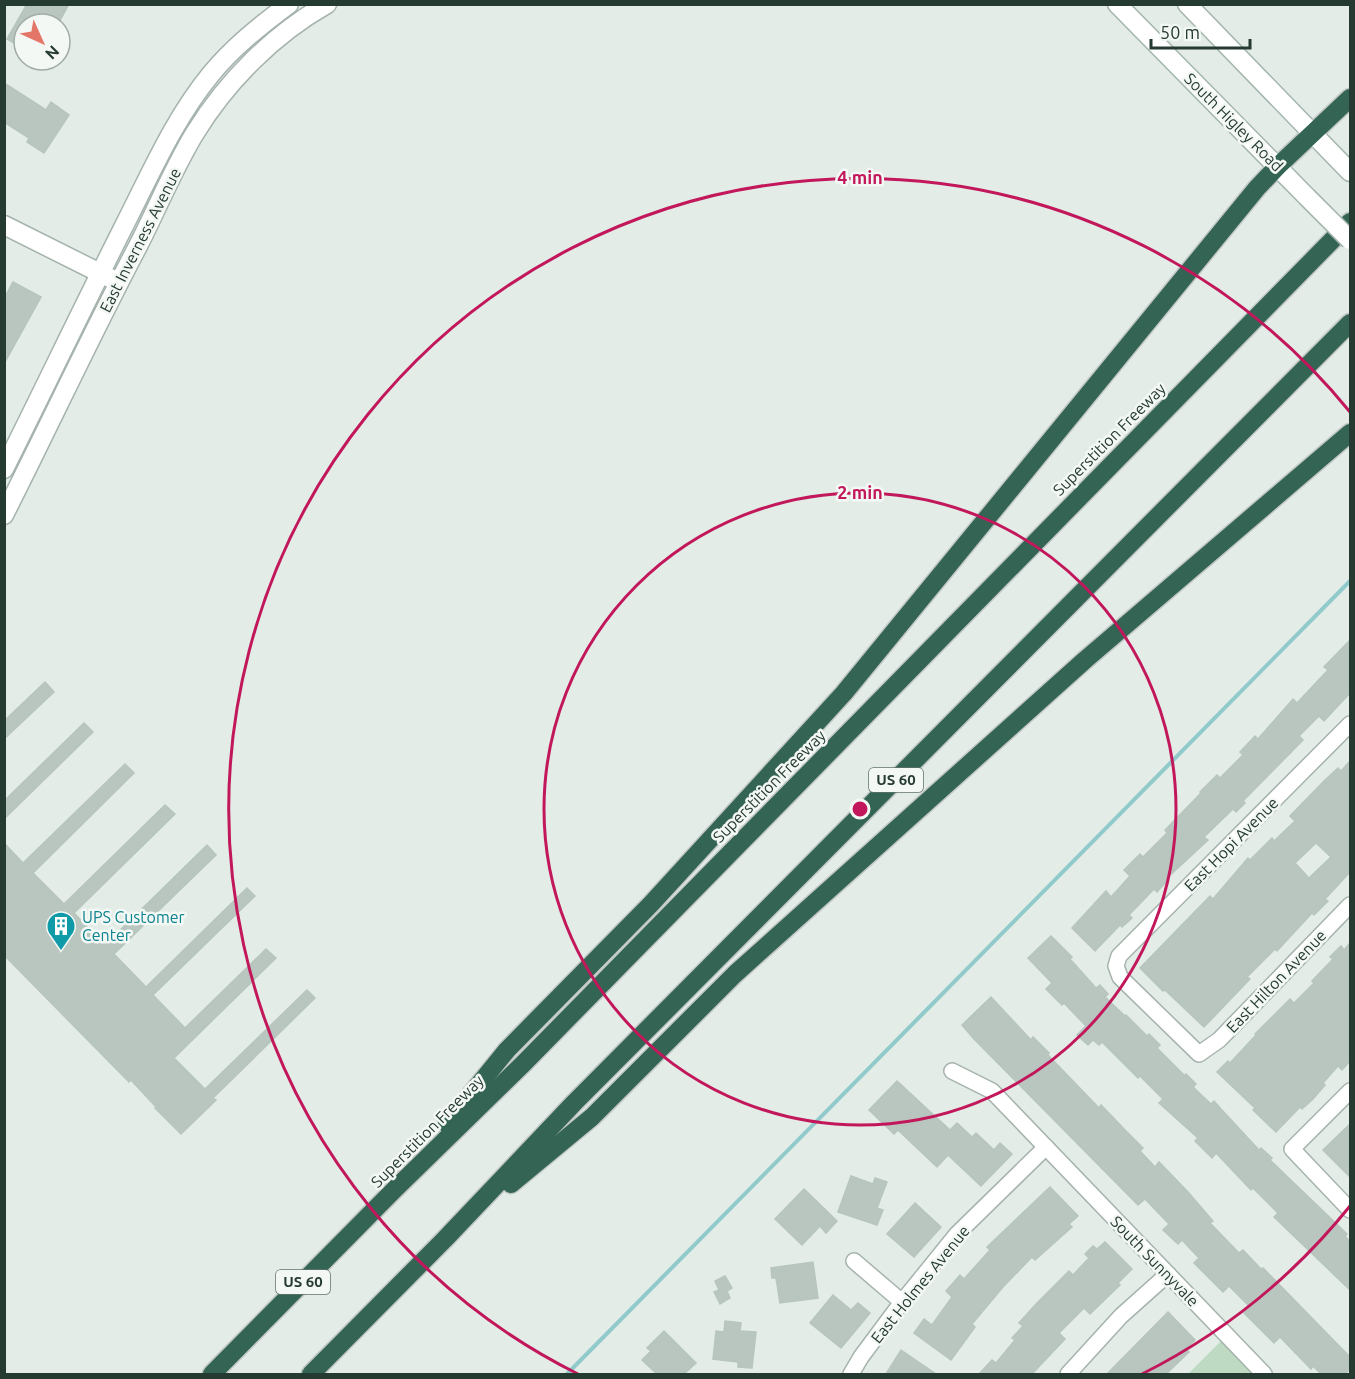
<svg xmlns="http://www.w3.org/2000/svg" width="1355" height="1379" font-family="Ubuntu,sans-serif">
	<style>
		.green { fill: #bfdac2 }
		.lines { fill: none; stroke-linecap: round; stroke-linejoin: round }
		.stream { stroke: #91cacb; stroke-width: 4 }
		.building { fill: #b9c6bf; stroke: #b6c5bd; stroke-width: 1.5; fill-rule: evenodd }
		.minor-casing { stroke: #a6b3ad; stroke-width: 18 }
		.tertiary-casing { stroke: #a6b3ad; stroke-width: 21 }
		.secondary-casing { stroke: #a3b6ad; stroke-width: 21 }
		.motorway-casing { stroke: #c2c8c6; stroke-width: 21 }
		.minor { stroke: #fff; stroke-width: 15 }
		.tertiary { stroke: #fff; stroke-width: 18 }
		.secondary { stroke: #fff; stroke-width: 18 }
		.motorway { stroke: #346453; stroke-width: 18 }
		.secondary-bridge-casing { stroke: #a3b6ad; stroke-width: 21; stroke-linecap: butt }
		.secondary-bridge { stroke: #fff; stroke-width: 18 }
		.ring { fill: none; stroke: #c2185b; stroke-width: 3 }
		.labels { text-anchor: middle; stroke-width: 5; stroke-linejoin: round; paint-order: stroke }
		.shield { fill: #f4f8f5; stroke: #63746c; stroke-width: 1.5 }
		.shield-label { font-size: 15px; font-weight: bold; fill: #253b32 }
		.street-label { font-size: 16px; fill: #253b32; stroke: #f4f8f5 }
		.culture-label { font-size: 16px; fill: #0d838f; stroke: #f4f8f5; text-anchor: start }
		.centre { fill: #c2185b; stroke: #f4f8f5; stroke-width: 3 }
		.ring-label { font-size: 18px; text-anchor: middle; font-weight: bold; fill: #c2185b; stroke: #f4f8f5; stroke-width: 5; stroke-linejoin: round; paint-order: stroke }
	</style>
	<rect width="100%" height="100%" fill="#e3ece7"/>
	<!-- green -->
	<polygon class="green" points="1227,1335 1264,1374 1188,1374"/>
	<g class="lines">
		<!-- stream -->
		<polyline class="stream" points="567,1374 1350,581"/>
	</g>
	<!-- building -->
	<g class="building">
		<polygon points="27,4 69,4 58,24 24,24 24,49 7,39"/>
		<polygon points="4,83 46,110 51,102 69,115 44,153 27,142 29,138 4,122"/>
		<polygon points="13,282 41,297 4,364 4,299"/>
		<polygon points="1350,640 1350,693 1324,721 1319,716 1299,736 1303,740 1243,801 1245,803 1236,812 1233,809 1204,837 1208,840 1166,879 1167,881 1157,892 1154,889 1129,915 1132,918 1122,927 1120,925 1095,951 1072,928 1106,891 1111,897 1130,876 1124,870 1140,854 1143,857 1167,833 1165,830 1201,793 1200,792 1217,775 1220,778 1243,755 1240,752 1255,736 1258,739 1293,699 1297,703 1328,670 1324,667"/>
		<polygon points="45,682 54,692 4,739 4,721"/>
		<polygon points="84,723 93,732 4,819 4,801"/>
		<path d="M1350,761V872L1325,899L1328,901L1314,915L1312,913L1277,951L1275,949L1247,977L1250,979L1204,1027L1165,990L1163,991L1140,968L1210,896L1213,899L1248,858L1250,860L1272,838L1274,841L1295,821L1290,816L1324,781L1338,768L1341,771ZM1316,843L1331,857L1309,878L1295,863Z"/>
		<polygon points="125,764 134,773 33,873 64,904 165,805 175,814 74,913 105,945 207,845 216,855 114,954 146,987 247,888 255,896 153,995 185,1028 266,949 276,958 174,1058 205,1089 307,990 315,998 213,1098 216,1100 181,1134 155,1108 156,1107 131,1080 129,1082 4,955 4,843 23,863"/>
		<polygon points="1051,936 1072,957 1070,959 1096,988 1100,985 1108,994 1105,997 1125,1016 1126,1015 1147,1036 1149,1034 1160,1045 1157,1048 1185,1076 1186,1074 1196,1084 1193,1087 1211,1104 1214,1101 1221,1109 1259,1150 1261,1148 1272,1158 1270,1160 1347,1234 1345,1236 1350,1242 1350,1290 1274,1217 1278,1213 1253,1188 1251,1190 1216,1153 1212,1158 1195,1141 1198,1138 1159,1103 1163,1099 1140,1076 1138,1078 1102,1042 1099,1045 1093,1040 1088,1045 1077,1035 1086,1026 1064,1003 1062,1005 1046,989 1052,983 1028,958"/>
		<polygon points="1350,943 1350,1061 1342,1070 1338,1066 1323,1083 1325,1085 1313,1099 1302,1109 1300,1107 1276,1132 1253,1110 1255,1108 1217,1072 1228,1061 1230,1063 1256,1035 1255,1034 1290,999 1294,1003 1314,983 1312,981 1333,959 1330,957 1341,946 1344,950"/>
		<polygon points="991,997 1031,1040 1033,1037 1049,1053 1048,1055 1099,1108 1101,1105 1126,1131 1143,1148 1140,1151 1155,1167 1159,1162 1188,1192 1213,1221 1210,1223 1239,1253 1243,1250 1261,1269 1263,1268 1350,1357 1350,1369 1345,1374 1321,1374 1313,1366 1311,1369 1280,1337 1274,1343 1244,1313 1250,1307 1229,1286 1223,1292 1194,1263 1199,1258 1182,1240 1178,1244 1163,1230 1169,1224 1145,1199 1138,1205 974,1039 962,1025"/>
		<polygon points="897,1081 950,1130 957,1123 972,1137 976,1133 994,1150 1000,1143 1012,1154 981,1186 948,1155 937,1167 898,1130 894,1134 869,1110"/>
		<polygon points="1350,1124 1350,1177 1323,1150"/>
		<polygon points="851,1176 873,1184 875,1178 887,1182 877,1208 883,1210 877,1225 838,1212"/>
		<polygon points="1050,1187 1078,1216 1069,1224 1072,1227 1035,1260 1032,1257 1003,1287 972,1324 975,1327 951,1360 914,1333 924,1319 932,1325 952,1297 946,1291 960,1275 964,1279 990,1250 987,1247"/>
		<polygon points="804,1189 837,1221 826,1233 820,1226 802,1245 775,1219"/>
		<polygon points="915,1203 941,1227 914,1257 887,1234"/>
		<polygon points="1105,1242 1132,1269 1118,1283 1120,1285 1090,1314 1084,1308 1059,1333 1065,1339 1032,1374 979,1374 992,1360 996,1363 1015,1340 1012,1338 1023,1326 1019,1323 1037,1303 1069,1271 1073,1275 1089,1258 1085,1254 1093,1246 1097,1249"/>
		<polygon points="813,1262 818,1298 780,1303 776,1278 772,1278 771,1268"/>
		<polygon points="725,1276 732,1288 727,1291 730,1298 720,1304 714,1292 719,1290 715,1281"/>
		<polygon points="833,1295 851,1310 858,1303 870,1313 841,1348 810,1323"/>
		<polygon points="1168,1312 1195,1340 1186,1349 1189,1352 1166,1374 1107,1374"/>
		<polygon points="725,1321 741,1323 740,1331 756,1332 752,1368 738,1367 738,1362 713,1359 716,1331 724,1332"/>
		<polygon points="664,1331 696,1363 684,1374 657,1374 642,1360 651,1351 647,1348"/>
		<polygon points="901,1350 936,1374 886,1374"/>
	</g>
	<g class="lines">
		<!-- minor casing -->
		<g class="minor-casing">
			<g id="minor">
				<polyline points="1350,724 1119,956 1116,966 1120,977 1199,1054 1219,1040 1350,905"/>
				<polyline points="952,1071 992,1091 1264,1374"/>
				<polyline points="1350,1091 1292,1149 1350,1210"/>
				<polyline points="854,1261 902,1302"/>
				<polyline points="851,1374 861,1357 902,1302 957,1234 1046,1147"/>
				<polyline points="1068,1374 1121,1316 1168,1274"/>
			</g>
		</g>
		<!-- tertiary casing -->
		<g class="tertiary-casing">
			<g id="tertiary">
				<polyline points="4,225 112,279"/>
				<path d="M4,469C45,387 84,305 125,224C151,173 174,119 211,74C233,47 261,25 289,4"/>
				<path d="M4,515C49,426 91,335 138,246C157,209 173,169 195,133C227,81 274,34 327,4"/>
			</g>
		</g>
		<!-- secondary casing -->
		<g class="secondary-casing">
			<g id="secondary">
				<polyline points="1117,4 1307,197"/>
				<polyline points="1187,4 1350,172"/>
			</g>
		</g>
		<!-- motorway casing -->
		<g class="motorway-casing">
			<g id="motorway">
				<polyline points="447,1124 507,1050 651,904 844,693 1257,188 1278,166 1350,98"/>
				<polyline points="511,1184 592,1117 735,974 1085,660 1350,433"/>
				<polyline points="212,1374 394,1190 523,1064 1350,222"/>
				<polyline points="311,1374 445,1239 574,1103 1350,323"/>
			</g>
		</g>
		<!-- minor -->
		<use href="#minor" class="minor"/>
		<!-- tertiary -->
		<use href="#tertiary" class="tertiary"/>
		<!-- secondary -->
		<use href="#secondary" class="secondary"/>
		<!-- motorway -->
		<use href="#motorway" class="motorway"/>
		<!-- secondary-bridge casing -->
		<g class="secondary-bridge-casing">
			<polyline id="secondary-bridge" points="1307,197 1350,240"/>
		</g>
		<!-- secondary-bridge -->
		<use href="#secondary-bridge" class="secondary-bridge"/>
	</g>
	<!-- distance rings -->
	<g class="ring">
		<circle cx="860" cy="809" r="316"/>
		<path d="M1350 1206A631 631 0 0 1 1142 1374M578 1374A631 631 0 1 1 1350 412"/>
	</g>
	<!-- icons -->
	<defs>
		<g id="building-pin" transform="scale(1.5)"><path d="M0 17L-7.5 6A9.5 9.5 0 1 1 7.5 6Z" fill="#0f9aa8" stroke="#f4f8f5"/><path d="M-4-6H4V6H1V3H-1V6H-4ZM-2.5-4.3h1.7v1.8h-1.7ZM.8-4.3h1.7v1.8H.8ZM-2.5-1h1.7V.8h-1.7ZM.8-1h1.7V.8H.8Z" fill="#fff"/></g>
	</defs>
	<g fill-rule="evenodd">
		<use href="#building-pin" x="61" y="926"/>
	</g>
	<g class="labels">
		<!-- shield labels -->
		<g class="shield">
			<rect x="869" y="768" width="54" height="24" rx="4.5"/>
			<rect x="276" y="1270" width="54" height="24" rx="4.5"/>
		</g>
		<g class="shield-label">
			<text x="896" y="785">US 60</text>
			<text x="303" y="1287">US 60</text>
		</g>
		<!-- street labels -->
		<g class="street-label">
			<text transform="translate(1234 122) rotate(45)" y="6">South Higley Road</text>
			<text transform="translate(140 240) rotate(-63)" y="6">East Inverness Avenue</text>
			<text transform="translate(1109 439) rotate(-45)" y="6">Superstition Freeway</text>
			<text transform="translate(769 786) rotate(-45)" y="6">Superstition Freeway</text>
			<text transform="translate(1231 844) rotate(-45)" y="6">East Hopi Avenue</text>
			<text transform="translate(1276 981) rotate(-46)" y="6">East Hilton Avenue</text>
			<text transform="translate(427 1131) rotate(-45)" y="6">Superstition Freeway</text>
			<text transform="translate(1155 1261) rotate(46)" y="6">South Sunnyvale</text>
			<text transform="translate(920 1284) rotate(-51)" y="6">East Holmes Avenue</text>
		</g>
		<!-- culture labels -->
		<g class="culture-label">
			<text x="82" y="923">UPS Customer<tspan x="82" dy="18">Center</tspan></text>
		</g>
	</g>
	<circle cx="860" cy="809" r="9" class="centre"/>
	<g class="ring-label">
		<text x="860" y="184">4 min</text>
		<text x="860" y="499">2 min</text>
	</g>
	<!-- border -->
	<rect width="1355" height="1379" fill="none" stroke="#253b32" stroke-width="12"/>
	<!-- north arrow -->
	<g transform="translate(42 42) rotate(135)"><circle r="28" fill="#f4f8f5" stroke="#a1aca7" stroke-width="1.5"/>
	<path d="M0-4.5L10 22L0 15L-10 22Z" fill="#e47569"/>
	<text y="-9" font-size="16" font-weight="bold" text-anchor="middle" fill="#253b32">N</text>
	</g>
	<!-- scale -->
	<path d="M1151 39v9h99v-9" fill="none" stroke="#253b32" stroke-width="3"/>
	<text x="1160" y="39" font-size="18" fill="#253b32" stroke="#f4f8f5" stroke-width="4.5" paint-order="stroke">50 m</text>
</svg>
